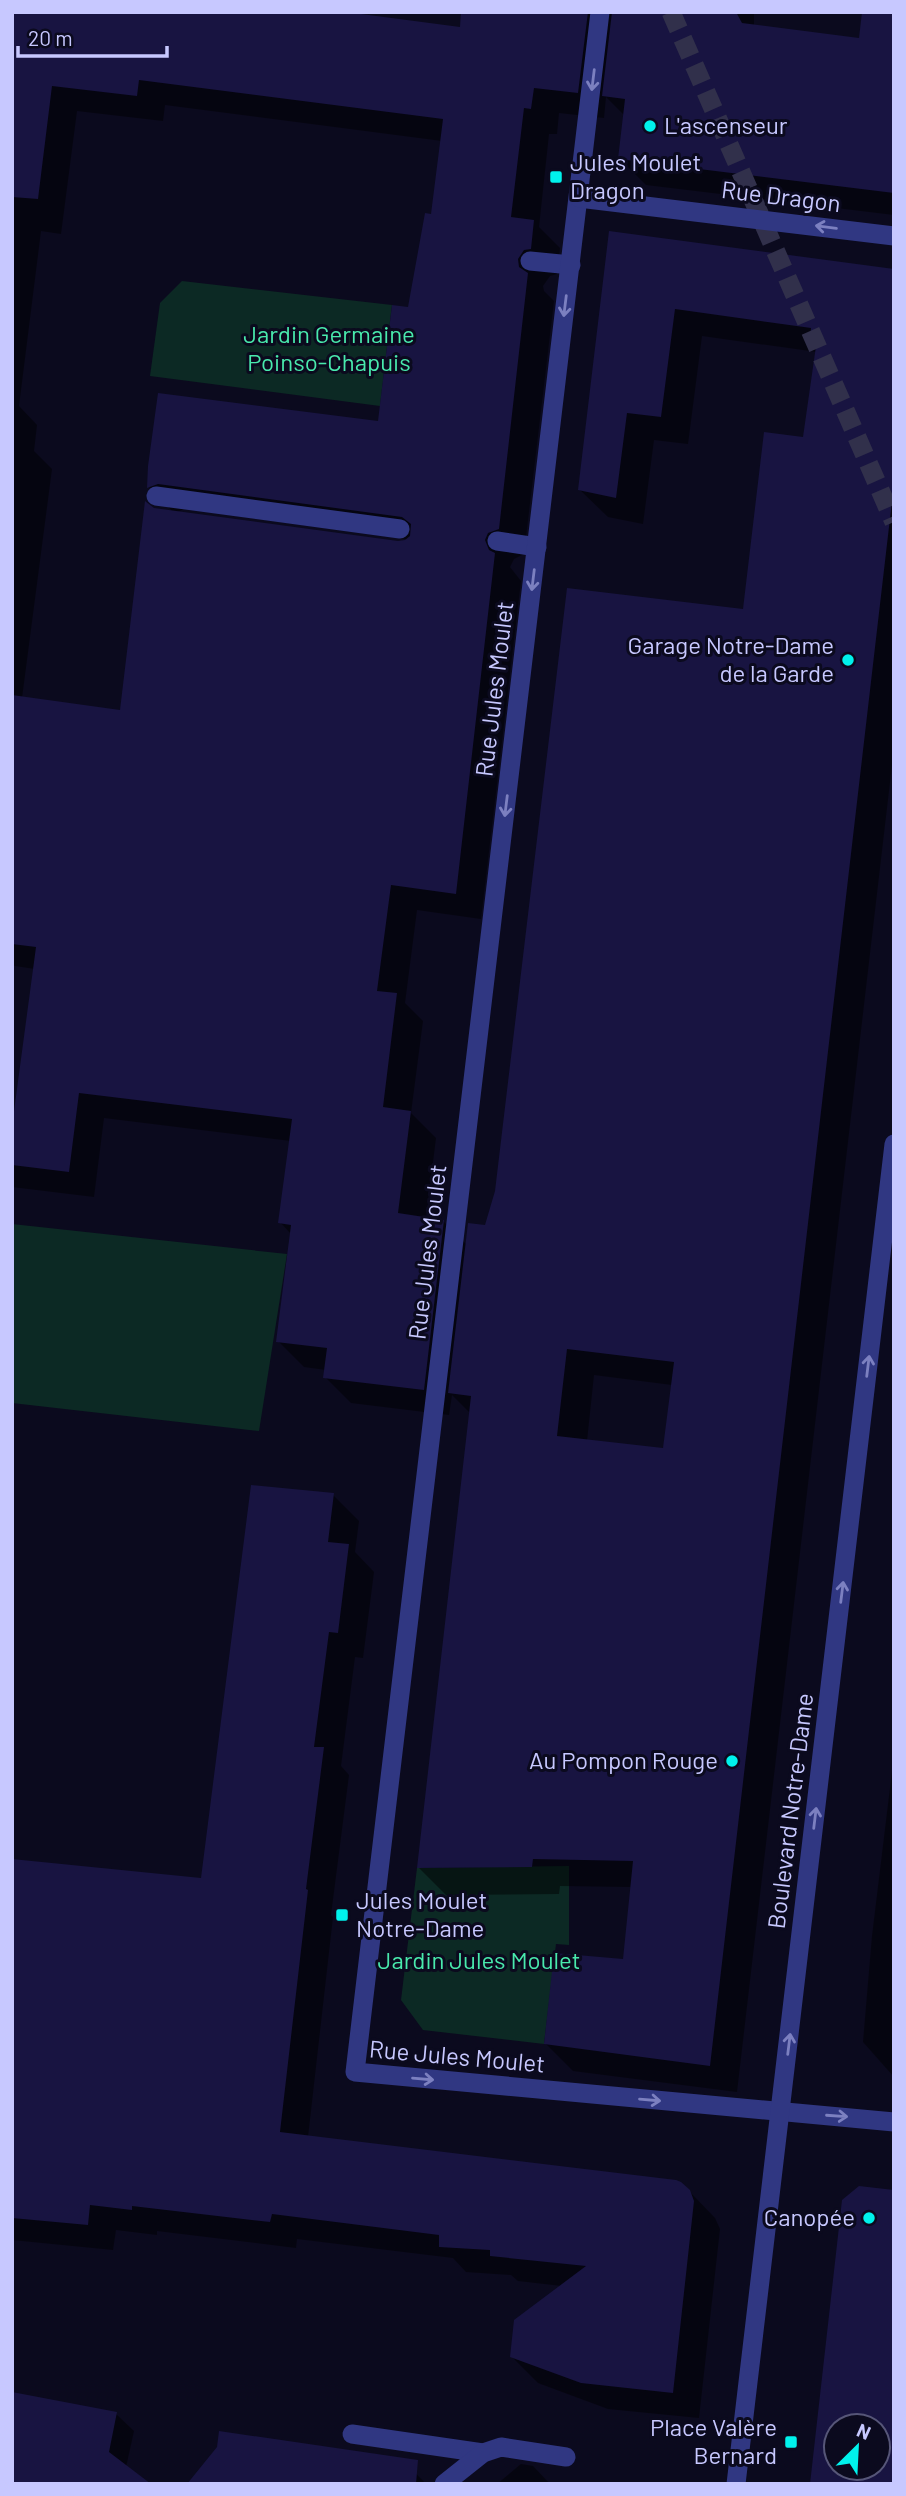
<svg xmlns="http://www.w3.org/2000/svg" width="906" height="2496" font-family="Barlow,sans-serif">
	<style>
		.green { fill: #0c2924 }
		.shadow { fill: #0007; fill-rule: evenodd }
		.building { fill: #181441; fill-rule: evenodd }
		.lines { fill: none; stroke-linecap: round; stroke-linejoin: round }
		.trunk-tunnel { stroke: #31304b; stroke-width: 19; stroke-dasharray: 19 10; stroke-linecap: butt }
		.service { stroke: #303782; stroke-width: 19 }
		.minor { stroke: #303782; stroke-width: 19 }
		.tertiary { stroke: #303782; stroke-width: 19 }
		.oneway { stroke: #7c80c0 }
		.poi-dot { fill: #00f2ec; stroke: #0b0a1e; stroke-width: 2.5 }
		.labels { text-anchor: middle; stroke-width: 6; stroke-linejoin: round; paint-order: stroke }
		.poi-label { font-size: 24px; fill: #c7c8ff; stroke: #0b0a1e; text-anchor: end }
		.street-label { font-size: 24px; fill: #c7c8ff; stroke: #0b0a1e }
		.park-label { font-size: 24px; fill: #49eaad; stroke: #0b0a1e }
	</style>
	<rect width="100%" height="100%" fill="#0b0a1e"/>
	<!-- green -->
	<g class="green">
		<polygon points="182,281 392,305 380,406 150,376 160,303"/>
		<polygon points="12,1224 287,1254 259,1431 12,1403"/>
		<polygon points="569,1866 569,1945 556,1944 544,2044 423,2030 401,2000 417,1868"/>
	</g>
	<!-- shadow -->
	<g class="shadow">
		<path d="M12,12L461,29L463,12H754V26L860,40L894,12V215L646,185L620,159L625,116L606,97L604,118L559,113L557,134H549L539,227L560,248L557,274L550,276L543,286L544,291L554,301L524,554L514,559L510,567L521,581L481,919L417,910L405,1003L423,1021L411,1113L436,1138L426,1219L443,1221L467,1245L486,1227L745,611L804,439L817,352L702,336L688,444L654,440L643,524L608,517L580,490L611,233L894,270V748L737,2092L573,2071L546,2044L625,1961L632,1887L560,1886L559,1894L446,1895L419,1868L471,1414L452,1395L449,1415L351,1403L325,1377L326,1370L304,1367L278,1341L291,1234L280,1222L291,1141L104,1118L94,1197L12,1187V1109L16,1110L35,969L15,966L12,964ZM165,105L442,141L432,216L410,309L380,423L150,466L149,487L174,513L154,510L121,712L22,698L52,469L34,451L37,425L19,406L41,231L61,234L77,111L163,121ZM184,509L412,540L398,543L175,513ZM594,1375L672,1385L665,1450L587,1441Z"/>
		<polygon points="333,1495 359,1521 355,1552 374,1572 363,1658 355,1657 341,1766 349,1775 331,1915 333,1917 308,2137 689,2191 715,2218 720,2229 699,2418 608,2409 538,2383 512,2357 562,2286 518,2281 511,2275 466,2272 453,2258 297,2239 296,2248 157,2231 157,2235 116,2230 113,2250 12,2240 12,1861 203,1880"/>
		<polygon points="894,1755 894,2077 863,2042 872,1936"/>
		<polygon points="116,2414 134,2431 126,2467 12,2484"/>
		<polygon points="403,2460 426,2484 189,2484"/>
		<polygon points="521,2464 533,2466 550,2484 497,2484"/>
	</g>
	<!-- building -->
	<g class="building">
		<polygon points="12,12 346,12 460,27 461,12 588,12 578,93 534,88 531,109 524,108 511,217 534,220 531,249 524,250 518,259 519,267 528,273 499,529 488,533 485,540 489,550 495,553 456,894 391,885 377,991 397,993 383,1107 411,1111 398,1213 444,1220 424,1390 323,1378 327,1348 276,1342 291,1225 278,1223 292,1119 79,1093 69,1172 12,1165 12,1126 36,947 12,944 12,695 120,710 145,501 154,508 398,541 405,540 410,536 411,524 402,517 158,484 147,488 148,466 158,393 378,421 392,305 408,307 425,213 431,214 443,119 139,80 137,96 52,86 38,199 12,197"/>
		<polygon points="612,12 736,12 742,23 859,38 862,12 894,12 894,193 618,159 625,99 602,96"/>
		<path d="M609,231L894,269V484L710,2066L544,2044L554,1953L623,1959L633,1861L533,1859L532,1867L417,1868L471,1396L448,1393L468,1223L485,1225L495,1191L567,588L743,609L764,432L803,437L817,339L810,338L811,328L675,309L661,417L627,413L616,498L578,490ZM567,1349L674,1362L663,1448L557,1436Z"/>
		<polygon points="251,1485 334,1493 328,1542 349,1544 338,1633 329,1632 314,1747 324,1747 306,1889 308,1890 280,2132 676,2180 681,2182 690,2190 694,2201 673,2393 581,2383 510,2357 514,2320 586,2266 490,2256 490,2250 439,2247 439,2235 272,2214 270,2222 132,2206 132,2210 90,2205 88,2225 12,2218 12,1859 201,1878"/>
		<path d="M859,2186L894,2190V2484H810L842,2200ZM836,2426H878V2468H836Z"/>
		<polygon points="12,2392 117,2412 109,2452 151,2484 12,2484"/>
		<polygon points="219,2431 418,2460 416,2484 187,2484 217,2447"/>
	</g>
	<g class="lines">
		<!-- trunk-tunnel -->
		<polyline class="trunk-tunnel" points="671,12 894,522"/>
		<!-- service -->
		<g class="service">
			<polyline points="530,261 571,265"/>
			<polyline points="156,496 400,529"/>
			<polyline points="497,541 537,547"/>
		</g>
		<!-- minor -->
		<g class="minor">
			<polyline points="600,12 355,2072 894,2122"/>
			<polyline points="579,198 894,236"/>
			<polyline points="352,2434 483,2453"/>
			<polyline points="444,2484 483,2453 501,2447 566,2457"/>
		</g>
		<!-- tertiary -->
		<polyline class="tertiary" points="736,2484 894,1144"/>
	</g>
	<!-- one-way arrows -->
	<defs><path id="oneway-shaft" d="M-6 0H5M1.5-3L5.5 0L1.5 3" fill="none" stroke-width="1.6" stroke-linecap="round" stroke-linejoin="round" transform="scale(1.75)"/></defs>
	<g class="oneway">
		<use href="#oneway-shaft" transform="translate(593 80) rotate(97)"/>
		<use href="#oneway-shaft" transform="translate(826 227) rotate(-173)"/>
		<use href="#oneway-shaft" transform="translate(565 306) rotate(97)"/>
		<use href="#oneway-shaft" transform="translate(533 580) rotate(97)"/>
		<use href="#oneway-shaft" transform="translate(506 806) rotate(97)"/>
		<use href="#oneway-shaft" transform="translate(868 1366) rotate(-83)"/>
		<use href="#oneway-shaft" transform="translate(842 1592) rotate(-83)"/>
		<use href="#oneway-shaft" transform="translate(815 1818) rotate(-83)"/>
		<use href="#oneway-shaft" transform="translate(789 2044) rotate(-83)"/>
		<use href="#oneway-shaft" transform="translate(423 2079) rotate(5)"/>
		<use href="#oneway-shaft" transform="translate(650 2100) rotate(5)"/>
		<use href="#oneway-shaft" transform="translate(837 2116) rotate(4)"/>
	</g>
	<!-- markers -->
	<g class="poi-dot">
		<circle cx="650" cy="126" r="7"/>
		<rect x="549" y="170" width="14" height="14" rx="3.5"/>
		<circle cx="848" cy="660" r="7"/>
		<circle cx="732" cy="1761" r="7"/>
		<rect x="335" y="1908" width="14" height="14" rx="3.5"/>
		<circle cx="869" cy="2218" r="7"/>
		<rect x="784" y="2435" width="14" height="14" rx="3.5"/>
	</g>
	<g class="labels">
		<!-- poi labels -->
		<g class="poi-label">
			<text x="664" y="134" text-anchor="start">L'ascenseur</text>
			<text x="570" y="171" text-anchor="start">Jules Moulet<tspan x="570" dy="28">Dragon</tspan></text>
			<text x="834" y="654">Garage Notre-Dame<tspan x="834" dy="28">de la Garde</tspan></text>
			<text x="718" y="1769">Au Pompon Rouge</text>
			<text x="356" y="1909" text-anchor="start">Jules Moulet<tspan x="356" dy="28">Notre-Dame</tspan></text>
			<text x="855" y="2226">Canopée</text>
			<text x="777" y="2436">Place Valère<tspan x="777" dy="28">Bernard</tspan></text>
		</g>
		<!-- street labels -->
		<g class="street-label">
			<text transform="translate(781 197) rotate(7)" y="8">Rue Dragon</text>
			<text transform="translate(495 689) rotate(-83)" y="8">Rue Jules Moulet</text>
			<text transform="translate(428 1252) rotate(-83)" y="8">Rue Jules Moulet</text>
			<text transform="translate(791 1811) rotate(-83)" y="8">Boulevard Notre-Dame</text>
			<text transform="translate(457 2057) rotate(5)" y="8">Rue Jules Moulet</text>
		</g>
		<!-- park labels -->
		<g class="park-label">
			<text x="329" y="343">Jardin Germaine<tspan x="329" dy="28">Poinso-Chapuis</tspan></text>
			<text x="479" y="1969">Jardin Jules Moulet</text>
		</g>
	</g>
	<!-- border -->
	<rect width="906" height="2496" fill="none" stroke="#c7c8ff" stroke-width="28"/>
	<!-- north arrow -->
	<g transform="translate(857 2447) rotate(24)"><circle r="33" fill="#0b0a1e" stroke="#565678" stroke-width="2"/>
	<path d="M0-5L12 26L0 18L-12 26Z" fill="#00f2ec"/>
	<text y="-10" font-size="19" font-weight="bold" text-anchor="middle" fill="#c7c8ff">N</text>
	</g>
	<!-- scale -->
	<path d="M18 46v10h149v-10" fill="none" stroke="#c7c8ff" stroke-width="3.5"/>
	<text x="28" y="46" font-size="21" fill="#c7c8ff" stroke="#0b0a1e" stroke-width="5" paint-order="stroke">20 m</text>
</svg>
